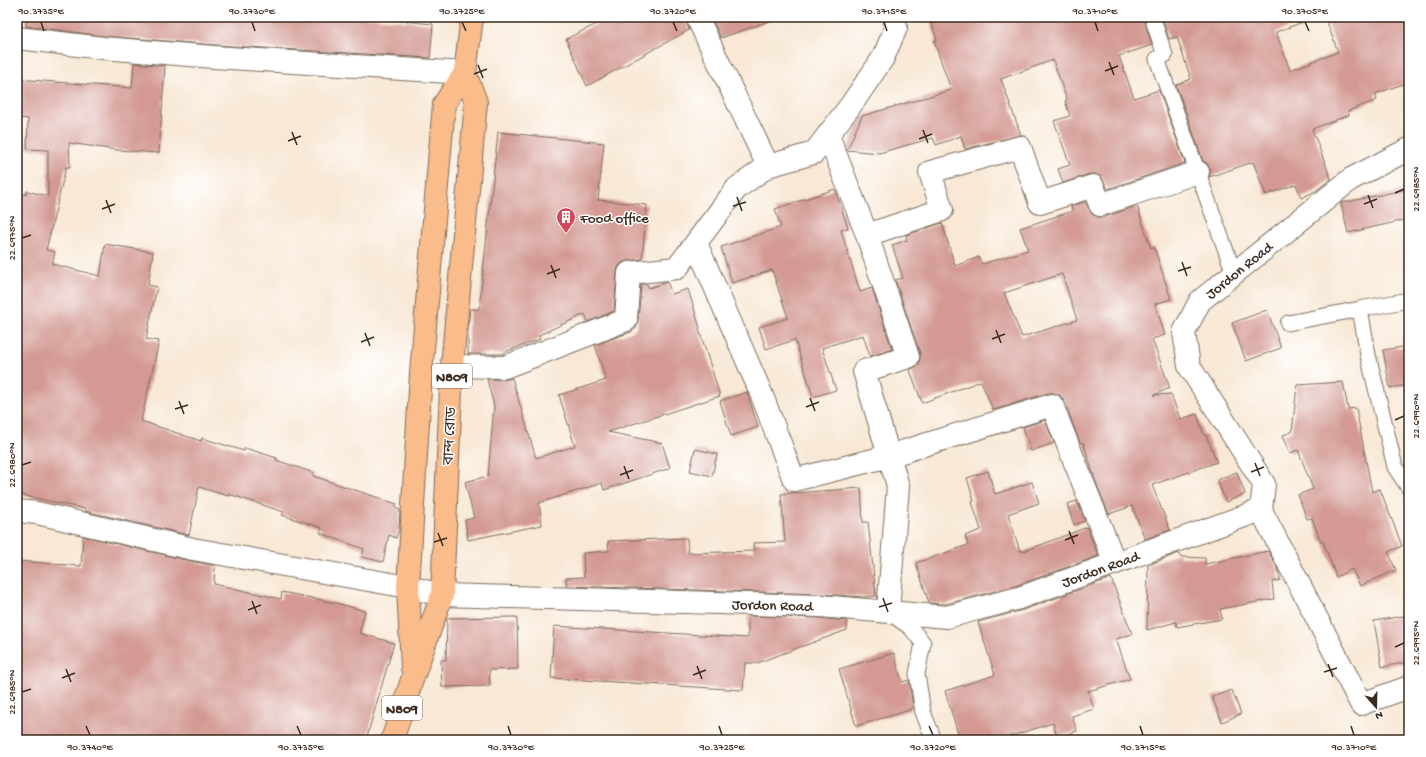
<svg xmlns="http://www.w3.org/2000/svg" width="1426" height="757" font-family="'Gochi Hand','Noto Sans Bengali',sans-serif">
	<style>
		.building { fill: #d39992; fill-rule: evenodd }
		.lines { fill: none; stroke-linecap: round; stroke-linejoin: round }
		.service-casing { stroke: #7d6c5e; stroke-width: 17 }
		.minor-casing { stroke: #7d6c5e; stroke-width: 24 }
		.trunk-casing { stroke: #7d6c5e; stroke-width: 24 }
		.service { stroke: #fff; stroke-width: 15 }
		.minor { stroke: #fff; stroke-width: 22 }
		.trunk { stroke: #fabc8b; stroke-width: 22 }
		.ticks { fill: none; stroke: #3b2a1e; stroke-width: 1.5 }
		.labels { text-anchor: middle; stroke-width: 3; stroke-linejoin: round; paint-order: stroke }
		.shield { fill: #fff; stroke: #766a62; stroke-width: 1 }
		.shield-label { font-size: 14px; font-weight: bold; fill: #3b2a1e }
		.poi-label { font-size: 15px; fill: #3b2a1e; stroke: #fff; text-anchor: start }
		.street-label { font-size: 15px; fill: #3b2a1e; stroke: #fff }
		.neatline { fill: none; stroke: #3b2a1e; stroke-width: 1.5 }
		.ticks-label { font-size: 10px; text-anchor: middle; fill: #3b2a1e }
	</style>
	<rect width="100%" height="100%" fill="#fff"/>
	<filter id="ink" filterUnits="userSpaceOnUse"><feTurbulence type="fractalNoise" baseFrequency=".025" numOctaves="2"/><feDisplacementMap in="SourceGraphic" scale="8" xChannelSelector="R" yChannelSelector="G"/><feConvolveMatrix kernelMatrix="1 2 1 2 8 2 1 2 1" color-interpolation-filters="sRGB"/></filter>
	<filter id="wash" filterUnits="userSpaceOnUse"><feTurbulence type="fractalNoise" baseFrequency=".012" numOctaves="4" result="noise"/><feDisplacementMap in="SourceGraphic" scale="16" xChannelSelector="R" yChannelSelector="G"/><feGaussianBlur stdDeviation="0.9" result="paint"/><feColorMatrix in="noise" values="0 0 0 0 0 0 0 0 0 0 0 0 0 0 0 0 0 1.4 0 .05"/><feComposite in="paint" operator="in"/></filter>
	<g filter="url(#wash)">
		<rect width="100%" height="100%" fill="#f8e8d5"/>
		<g id="blocks">
			<!-- building -->
			<g class="building">
				<polygon points="27,17 363,17 433,24 430,58 215,45 104,36 26,26"/>
				<polygon points="611,17 685,17 689,30 587,86 566,39"/>
				<polygon points="711,17 771,17 772,20 721,38"/>
				<polygon points="929,17 1143,17 1152,45 1119,56 1134,98 1159,90 1185,163 1108,189 1101,177 1095,174 1089,174 1063,183 1058,169 1070,165 1054,121 1070,116 1065,101 1067,100 1053,60 1001,79 1021,135 965,149 961,136 936,145 933,138 879,153 847,150 862,116 951,90 934,41 937,40"/>
				<polygon points="1162,17 1311,17 1311,19 1276,32 1290,70 1338,52 1325,17 1409,17 1409,82 1375,94 1377,100 1348,111 1349,115 1312,129 1331,179 1314,192 1301,198 1296,184 1266,195 1253,162 1209,177 1210,174 1210,168 1207,163 1203,161 1176,85 1191,79 1177,37 1169,39"/>
				<polygon points="134,63 165,66 159,153 117,150 69,143 70,167 66,167 46,250 55,252 52,264 100,276 105,244 153,252 148,285 157,287 146,339 159,341 141,421 201,441 202,438 244,451 245,448 277,458 276,460 314,473 313,476 397,504 395,508 400,510 399,530 396,538 389,535 383,562 362,557 364,549 320,533 322,528 282,515 284,512 229,494 228,496 199,487 189,535 85,511 85,509 17,494 17,193 26,195 27,191 48,196 48,150 27,149 28,119 17,118 17,79 132,88"/>
				<polygon points="498,132 604,143 598,200 647,205 642,259 627,261 622,263 618,267 617,272 614,311 588,322 585,314 539,335 540,339 505,352 505,353 503,354 468,354 468,331 470,309 479,309"/>
				<polygon points="835,189 848,228 841,230 860,292 872,288 892,349 870,356 863,335 822,348 836,390 813,397 795,340 766,349 759,327 788,318 772,270 732,283 721,247 781,227 775,209"/>
				<polygon points="1409,189 1409,219 1348,233 1341,203"/>
				<path d="M1085,202L1092,214L1098,217H1104L1137,206L1151,248L1154,247L1171,299L1155,304L1165,335L1152,339L1170,388L1154,395L1171,394L1180,419L1197,414L1204,435H1206L1217,462L1152,485L1170,530L1145,539L1132,506L1109,514L1095,480L1083,442L1080,443L1064,400L1060,395L1054,393H1048L993,410L981,381L922,403L910,370L918,365L920,359V353L895,280L903,278L892,245L907,240L906,235L942,223L955,266L979,257L982,264L1028,250L1020,228L1073,211L1071,206ZM1062,274L1077,320L1022,337L1004,293Z"/>
				<polygon points="667,282 672,294 688,289 700,328 699,329 720,396 608,432 662,443 670,468 604,490 602,483 539,503 542,525 468,540 465,520 474,518 465,482 488,476 494,406 487,379 505,380 512,378 536,458 575,446 559,395 606,380 595,345 631,332 636,328 638,321 641,284 647,284 649,288"/>
				<polygon points="1267,310 1281,348 1246,361 1232,323"/>
				<polygon points="1409,346 1409,385 1390,388 1383,350"/>
				<polygon points="1343,382 1348,409 1356,408 1372,492 1380,489 1402,546 1388,552 1396,570 1360,586 1352,569 1336,577 1323,541 1321,542 1312,518 1307,519 1298,495 1313,489 1298,450 1290,453 1283,435 1292,432 1297,385"/>
				<polygon points="747,392 758,427 731,436 720,401"/>
				<polygon points="1045,420 1054,443 1031,451 1023,427"/>
				<polygon points="695,449 717,454 712,476 690,471"/>
				<polygon points="988,471 995,494 1032,482 1039,503 1008,514 1020,551 1022,550 1022,552 1087,527 1098,556 1015,586 946,604 944,604 943,603 939,604 929,603 916,563 968,545 965,536 981,530 972,502 974,501 967,478"/>
				<polygon points="1237,472 1245,494 1226,502 1217,480"/>
				<polygon points="861,488 863,522 868,522 876,596 865,597 820,594 567,586 566,578 584,577 583,553 609,551 608,541 687,538 688,553 754,551 753,543 785,542 781,494"/>
				<polygon points="1077,501 1085,521 1074,525 1067,504"/>
				<polygon points="83,536 190,561 215,566 214,584 281,599 282,592 336,603 365,611 359,633 394,643 366,740 17,740 17,561 81,566"/>
				<polygon points="1268,551 1278,569 1280,580 1272,582 1274,599 1220,609 1222,619 1177,627 1176,622 1147,630 1148,565 1179,553 1180,557 1205,558 1205,564"/>
				<polygon points="1111,578 1132,634 1116,639 1130,679 1088,691 1094,709 1072,716 1077,731 1057,737 1053,723 999,740 960,740 945,691 995,675 978,622 1023,610"/>
				<polygon points="1409,615 1409,662 1382,667 1374,621"/>
				<polygon points="748,616 819,618 847,621 847,630 757,663 745,663 743,690 551,678 554,626 748,638"/>
				<polygon points="517,617 518,669 489,670 490,686 442,687 441,660 446,660 447,618"/>
				<polygon points="894,653 902,682 909,680 913,708 909,709 910,710 856,726 839,669"/>
				<polygon points="1232,690 1241,714 1222,722 1212,697"/>
			</g>
		</g>
	</g>
	<g filter="url(#ink)">
		<use href="#blocks" fill-opacity="0" stroke="#7d6c5e" stroke-width="1"/>
		<g class="lines">
			<!-- service casing -->
			<g class="service-casing">
				<g id="service">
					<polyline points="1152,17 1165,55 1157,59 1234,273"/>
					<polyline points="1360,309 1409,300"/>
					<polyline points="1288,323 1360,309 1368,355 1395,467 1409,488"/>
					<polyline points="890,613 911,628 923,643 917,674 923,712 934,740"/>
				</g>
			</g>
			<!-- minor casing -->
			<g class="minor-casing">
				<g id="minor">
					<polyline points="697,17 768,166"/>
					<polyline points="17,38 103,48 214,57 465,73"/>
					<polyline points="828,135 867,235 942,210 930,172 1020,147 1040,203 1093,186 1100,205 1198,172"/>
					<polyline points="867,235 908,357 864,371 898,486 888,611"/>
					<polyline points="696,243 761,393 794,480 889,456 1052,405 1115,563"/>
					<polyline points="452,366 505,367 626,320 629,273 677,268 737,188 768,166 814,153 851,105 883,58 896,28 894,17"/>
					<polyline points="1261,510 1361,704 1409,687"/>
					<path id="s1" d="M17,511L37,513L193,549L408,587L442,595L820,606L947,617L1019,598L1261,510L1264,484L1189,366L1184,332L1200,301L1351,179L1409,149"/>
				</g>
			</g>
			<!-- trunk casing -->
			<g class="trunk-casing">
				<g id="trunk">
					<polyline points="412,668 408,587 421,373 444,104 465,73 472,17"/>
					<polyline points="392,740 413,677 442,595 452,366 476,102 465,73"/>
				</g>
			</g>
			<!-- service -->
			<use href="#service" class="service"/>
			<!-- minor -->
			<use href="#minor" class="minor"/>
			<!-- trunk -->
			<use href="#trunk" class="trunk"/>
		</g>
	</g>
	<!-- ticks -->
	<path class="ticks" d="M41,22L44,31M252,22L255,31M462,22L466,31M673,22L677,31M884,22L887,31M1095,22L1098,31M1305,22L1309,31M1109,62L1114,75M478,65L483,78M1105,71L1118,66M474,74L487,69M923,130L928,143M292,132L297,145M919,139L932,134M288,141L301,136M1395,193L1404,189M1368,195L1373,208M737,197L742,211M106,200L111,213M1364,204L1377,199M733,206L746,202M102,209L115,204M22,238L31,235M1182,262L1187,276M551,265L556,278M1178,271L1191,267M547,274L560,269M996,330L1001,343M365,333L370,346M992,339L1005,334M361,342L374,337M810,398L815,411M179,401L184,414M806,407L819,402M175,409L188,405M1395,420L1404,416M1255,463L1260,476M22,465L31,462M624,466L629,479M1251,472L1264,467M620,475L633,470M1069,531L1074,544M438,533L443,546M1065,540L1078,535M434,542L447,538M883,598L888,612M252,601L257,614M879,607L892,603M248,610L261,605M1395,647L1404,643M1328,664L1333,677M697,666L702,679M66,669L71,682M1324,672L1337,668M693,675L706,670M62,678L75,673M22,692L31,689M86,726L90,735M297,726L301,735M508,726L511,735M719,726L722,735M929,726L933,735M1140,726L1143,735M1351,726L1354,735"/>
	<!-- icons -->
	<defs>
		<g id="building-pin" transform="scale(1)"><path d="M0 17L-7.5 6A9.5 9.5 0 1 1 7.5 6Z" fill="#d1495b" stroke="#fff"/><path d="M-4-6H4V6H1V3H-1V6H-4ZM-2.5-4.3h1.7v1.8h-1.7ZM.8-4.3h1.7v1.8H.8ZM-2.5-1h1.7V.8h-1.7ZM.8-1h1.7V.8H.8Z" fill="#fff"/></g>
	</defs>
	<g fill-rule="evenodd">
		<use href="#building-pin" x="566" y="217"/>
	</g>
	<g class="labels">
		<!-- shield labels -->
		<g class="shield">
			<rect x="432" y="364" width="40" height="24" rx="3"/>
			<rect x="382" y="696" width="40" height="24" rx="3"/>
		</g>
		<g class="shield-label">
			<text x="452" y="381">N809</text>
			<text x="402" y="713">N809</text>
		</g>
		<!-- poi labels -->
		<g class="poi-label">
			<text x="580" y="222">Food office</text>
		</g>
		<!-- street labels -->
		<g class="street-label">
			<text dy="5" stroke="none"><textPath href="#s1" startOffset="1556">Jordon Road</textPath></text>
			<text transform="translate(449 436) rotate(-87)" y="5">বান্দ রোড</text>
			<text dy="5" stroke="none"><textPath href="#s1" startOffset="1100">Jordon Road</textPath></text>
			<text dy="5" stroke="none"><textPath href="#s1" startOffset="764">Jordon Road</textPath></text>
		</g>
	</g>
	<!-- margin -->
	<rect width="1426" height="757" fill="none" stroke="#fff" stroke-width="44"/>
	<!-- north arrow -->
	<g transform="translate(1376 707) rotate(160)" stroke="#ffffff" stroke-width="3" paint-order="stroke">
	<path d="M0-3L7 15L0 10L-7 15Z" fill="#3b2a1e"/>
	<text y="-6" font-size="11" font-weight="bold" text-anchor="middle" fill="#3b2a1e">N</text>
	</g>
	<rect x="22" y="22" width="1382" height="713" class="neatline"/>
	<g class="ticks-label">
		<text x="41" y="14">90.3735°E</text>
		<text x="252" y="14">90.3730°E</text>
		<text x="462" y="14">90.3725°E</text>
		<text x="673" y="14">90.3720°E</text>
		<text x="884" y="14">90.3715°E</text>
		<text x="1095" y="14">90.3710°E</text>
		<text x="1305" y="14">90.3705°E</text>
		<text transform="translate(1415 189) rotate(-90)" y="4">22.6985°N</text>
		<text transform="translate(11 238) rotate(-90)" y="4">22.6975°N</text>
		<text transform="translate(1415 416) rotate(-90)" y="4">22.6990°N</text>
		<text transform="translate(11 465) rotate(-90)" y="4">22.6980°N</text>
		<text transform="translate(1415 643) rotate(-90)" y="4">22.6995°N</text>
		<text transform="translate(11 692) rotate(-90)" y="4">22.6985°N</text>
		<text x="90" y="750">90.3740°E</text>
		<text x="301" y="750">90.3735°E</text>
		<text x="511" y="750">90.3730°E</text>
		<text x="722" y="750">90.3725°E</text>
		<text x="933" y="750">90.3720°E</text>
		<text x="1143" y="750">90.3715°E</text>
		<text x="1354" y="750">90.3710°E</text>
	</g>
</svg>
